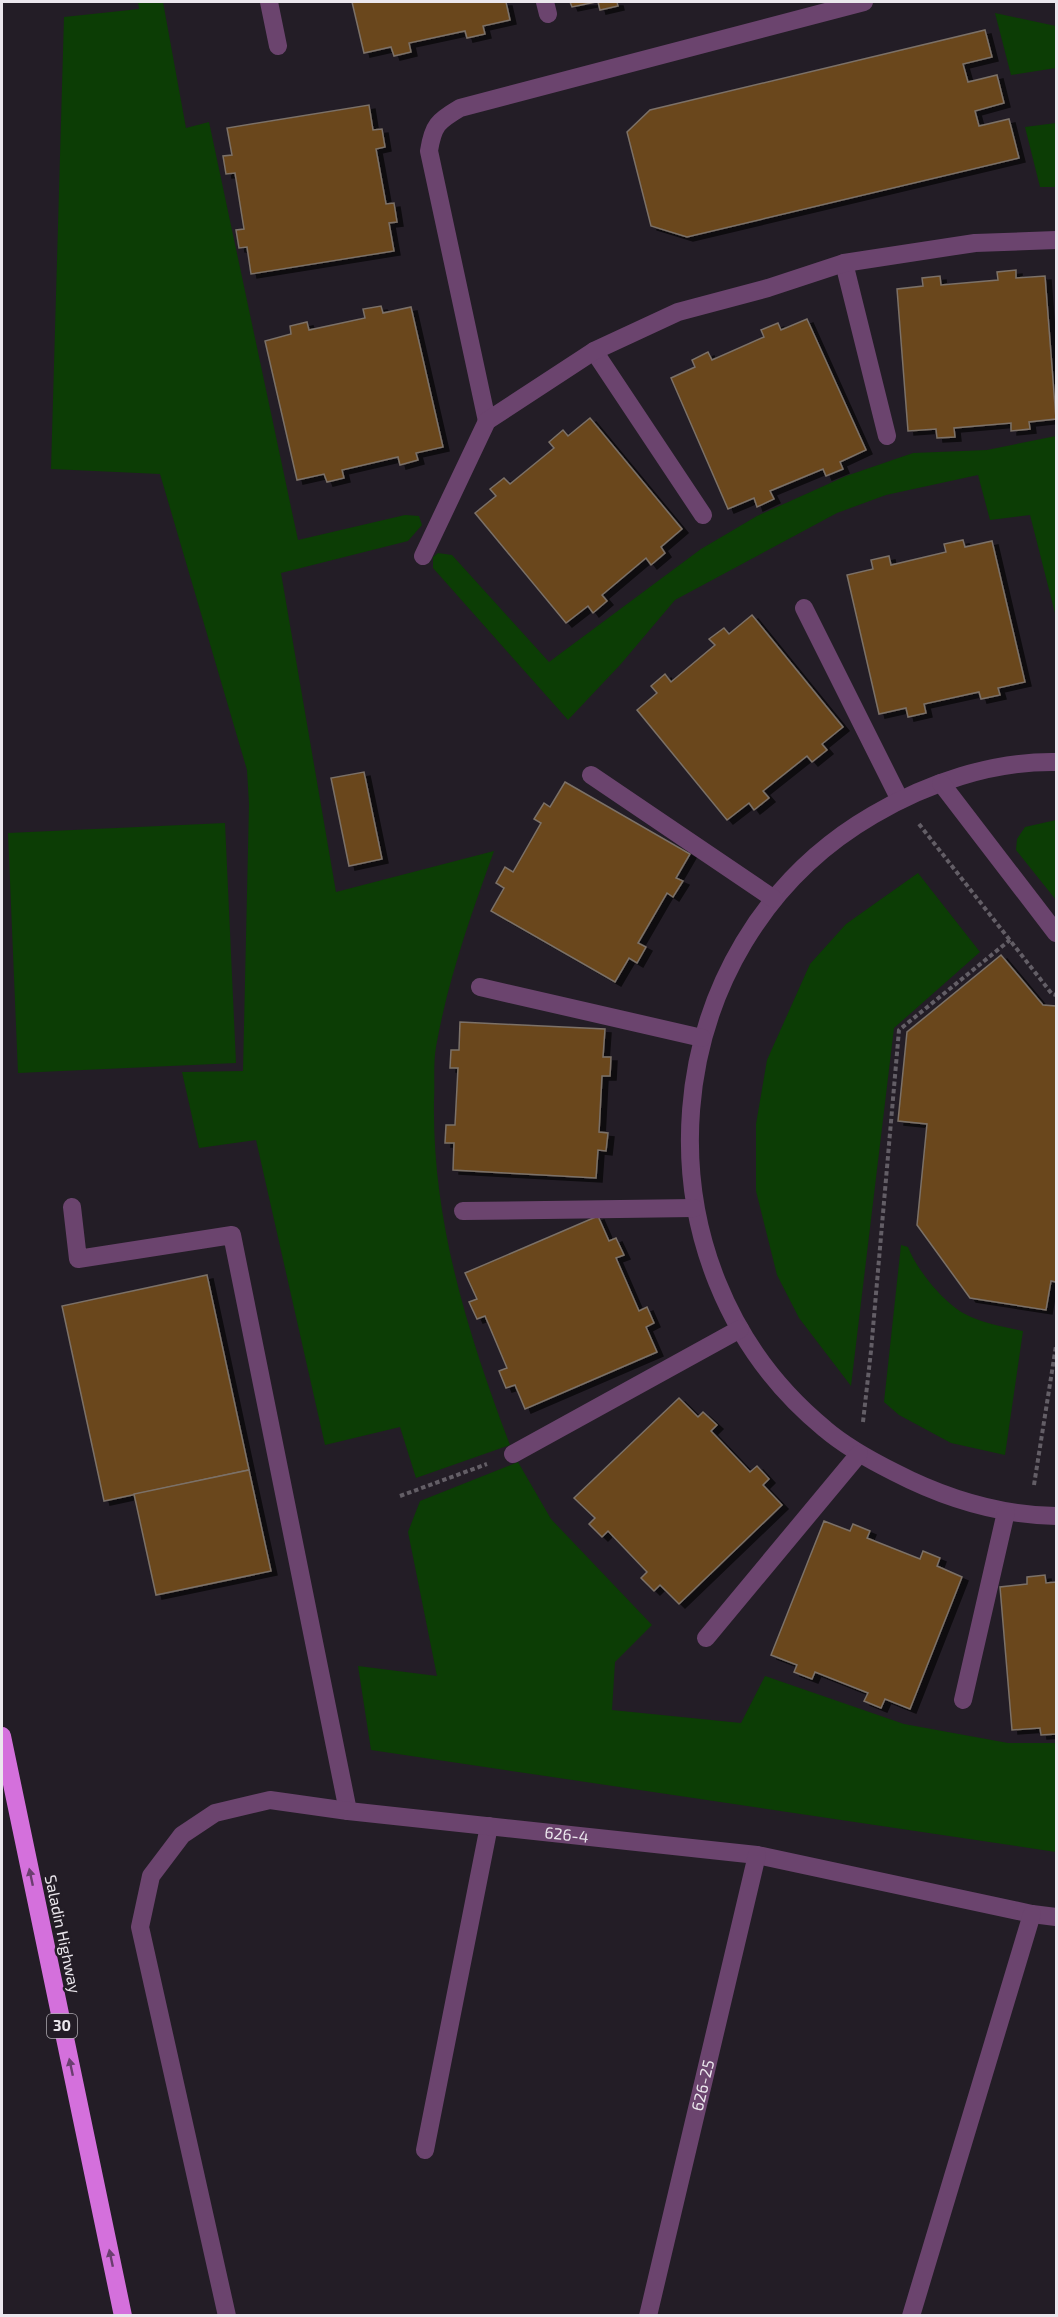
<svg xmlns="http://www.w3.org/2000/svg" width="1058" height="2317" font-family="'Exo 2',sans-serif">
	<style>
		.green { fill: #0c3d05 }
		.building { fill: #6a461d; stroke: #7b7167; stroke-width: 1.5; filter: url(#shadow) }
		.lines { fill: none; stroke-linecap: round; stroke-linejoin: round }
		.path { stroke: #635e66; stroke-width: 4; stroke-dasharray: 4.5 3; stroke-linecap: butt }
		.minor { stroke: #6b446e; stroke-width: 18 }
		.highway { stroke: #d470dc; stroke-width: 18 }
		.oneway { fill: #6a3e6f }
		.labels { text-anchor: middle; stroke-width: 5; stroke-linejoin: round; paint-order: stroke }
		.shield { fill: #231d26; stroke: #afaab1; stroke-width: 1.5 }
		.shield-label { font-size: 15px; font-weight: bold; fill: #ebe7ed }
		.street-label { font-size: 16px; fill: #ebe7ed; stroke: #231d26 }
	</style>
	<defs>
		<filter id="shadow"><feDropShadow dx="6" dy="4" stdDeviation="0" flood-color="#0009"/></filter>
	</defs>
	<rect width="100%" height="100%" fill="#231d26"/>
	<!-- green -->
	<g class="green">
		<path d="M138,2H163L186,128L209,122L298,540L405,515L419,516L422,525L408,541L281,573L336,892L494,851C471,915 448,979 436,1047C433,1064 435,1083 434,1101C432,1221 468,1334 510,1445L416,1478L400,1427L325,1445L256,1140L199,1148L182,1072L243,1071L249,804L247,770L160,474L51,469L64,17L139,9Z"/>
		<polygon points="995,13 1056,26 1056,68 1011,75"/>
		<polygon points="1056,123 1056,187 1040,187 1025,127"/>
		<polygon points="1056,436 1056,617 1030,515 990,520 978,475 886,495 837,513 675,600 620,665 568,720 433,568 433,557 438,553 452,555 549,662 701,549 757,516 846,476 913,453 987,450"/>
		<polygon points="1056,820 1056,900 1016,850 1017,839 1025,827"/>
		<polygon points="225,823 236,1063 18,1073 8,833"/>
		<polygon points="918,873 980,952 894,1028 851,1386 799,1318 777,1275 756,1191 756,1124 767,1060 810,964 846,924"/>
		<path d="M901,1245L908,1247C916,1269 944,1303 965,1314C982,1323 1004,1327 1023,1331L1005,1455L951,1443L899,1415L884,1402Z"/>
		<polygon points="518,1462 551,1519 652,1625 615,1662 612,1710 741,1723 765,1676 904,1724 1008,1743 1056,1743 1056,1852 371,1750 358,1666 437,1676 408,1532 420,1501"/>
	</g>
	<!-- building -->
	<g class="building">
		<polygon points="352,2 506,2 510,20 483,26 485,34 467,38 465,31 409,43 411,52 394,56 391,47 364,53"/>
		<polygon points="570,2 596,2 572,7"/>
		<polygon points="598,2 617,2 618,6 600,10"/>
		<polygon points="985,30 992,57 963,64 968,82 997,75 1004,103 975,111 979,126 1009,119 1019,158 687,237 651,226 627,132 650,110"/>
		<polygon points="369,105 373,130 382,129 385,147 376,149 386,204 394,203 397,222 389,223 394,251 251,274 247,247 239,248 236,230 244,229 235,173 226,174 223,156 232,155 227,128"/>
		<polygon points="1016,270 1016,278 1045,276 1056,419 1029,422 1030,429 1011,431 1011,423 954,428 955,437 937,438 936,429 908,431 897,289 923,286 922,278 940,276 941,285 998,280 997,272"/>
		<polygon points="381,306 383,313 411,307 443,447 416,453 418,460 400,465 398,457 342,470 344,478 327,482 324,474 297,480 265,341 291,334 290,326 307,322 309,330 365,318 363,309"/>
		<polygon points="807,319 866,450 840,462 843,469 826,476 823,469 770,491 774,499 757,507 754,498 728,509 671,378 695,367 692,360 708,352 712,360 764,337 761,330 778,323 781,330"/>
		<polygon points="590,418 682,529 661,547 665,553 651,565 646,558 602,595 607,601 593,613 588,606 566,623 475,513 496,496 490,489 504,478 510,484 554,448 549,442 563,430 568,436"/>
		<polygon points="963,540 965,547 992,541 1025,682 998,688 1000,695 981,699 979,692 924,704 926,713 908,717 906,708 879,714 847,575 873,569 871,560 889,556 891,565 946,552 944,544"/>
		<polygon points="752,615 843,727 822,744 827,750 812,762 807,756 763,791 769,798 754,810 749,803 727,820 637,710 657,693 651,686 665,674 671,682 715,645 709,639 724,628 729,634"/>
		<polygon points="364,772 382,859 349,866 331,778"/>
		<polygon points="565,782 690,854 676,878 683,881 673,897 667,893 638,943 646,947 637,963 629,958 615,982 491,911 504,888 496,883 505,867 513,872 541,823 534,819 544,803 550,807"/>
		<polygon points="1001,955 1043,1005 1056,1006 1056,1282 1051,1281 1046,1310 970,1298 917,1225 927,1124 898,1121 907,1032"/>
		<polygon points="460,1022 605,1029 603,1057 611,1057 610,1076 602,1076 599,1132 608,1133 606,1151 598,1150 596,1178 453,1170 454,1143 445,1143 446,1125 455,1125 458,1068 450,1068 451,1050 459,1050"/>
		<polygon points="598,1216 609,1241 616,1238 624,1255 616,1258 639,1311 647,1307 654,1323 646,1327 657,1352 525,1409 515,1385 506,1388 499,1371 507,1368 485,1316 477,1319 469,1302 477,1299 465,1273"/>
		<polygon points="207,1275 249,1470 104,1501 62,1306"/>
		<polygon points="679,1398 698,1417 703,1412 717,1425 711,1431 750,1472 757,1466 769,1479 763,1485 782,1505 679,1604 660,1585 654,1591 641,1578 647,1572 608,1531 602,1537 589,1524 595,1518 574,1498"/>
		<polygon points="249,1470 271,1571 156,1595 134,1494"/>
		<polygon points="824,1521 850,1531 853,1524 870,1531 867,1538 920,1559 923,1551 940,1558 937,1566 962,1577 910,1709 885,1699 881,1708 864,1701 868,1693 815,1672 812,1679 794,1672 797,1665 771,1655"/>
		<polygon points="1045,1575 1046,1583 1056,1582 1056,1734 1041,1735 1040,1728 1012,1730 1000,1587 1027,1584 1027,1577"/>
	</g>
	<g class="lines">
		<!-- path -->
		<g class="path">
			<polyline points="919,824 1052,994 1056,995"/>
			<polyline points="863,1422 871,1351 899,1030 1010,940"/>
			<polyline points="1034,1485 1056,1346"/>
			<polyline points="400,1496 487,1464"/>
		</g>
		<!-- minor -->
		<g class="minor">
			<polyline points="269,2 278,46"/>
			<polyline points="545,2 548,14"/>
			<polyline points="844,263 887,436"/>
			<polyline points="594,351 703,515"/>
			<path d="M487,421L429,151C433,125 438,121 460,108L864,2"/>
			<polyline points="423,556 487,421 594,351 678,312 768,288 844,263 975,243 1056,240"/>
			<polyline points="804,608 900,800"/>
			<path d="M1056,762C993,761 927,783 873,815C651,944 626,1266 825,1429C846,1447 870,1460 894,1472C946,1499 998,1515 1056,1516"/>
			<polyline points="591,775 774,899"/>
			<polyline points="941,783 1056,933"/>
			<polyline points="480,987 702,1038"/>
			<polyline points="72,1207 78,1259 232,1235 348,1811"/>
			<polyline points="463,1211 694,1208"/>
			<polyline points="513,1454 740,1329"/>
			<polyline points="706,1638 859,1454"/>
			<polyline points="963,1700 1006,1512"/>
			<polyline points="425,2150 489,1826"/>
			<path id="s1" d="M227,2316L140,1927L151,1876L182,1835L215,1813L270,1800L348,1811L757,1855L1032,1914L1056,1917"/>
			<path id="s2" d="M648,2316L757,1855"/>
			<polyline points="911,2316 1032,1914"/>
		</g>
		<!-- highway -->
		<polyline class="highway" points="2,1736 123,2316"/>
	</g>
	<!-- one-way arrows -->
	<defs><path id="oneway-solid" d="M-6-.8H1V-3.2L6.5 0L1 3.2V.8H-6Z" transform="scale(1.5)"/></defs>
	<g class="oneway">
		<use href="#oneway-solid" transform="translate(31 1877) rotate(-102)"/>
		<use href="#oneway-solid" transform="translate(71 2067) rotate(-102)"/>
		<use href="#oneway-solid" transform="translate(111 2258) rotate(-102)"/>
	</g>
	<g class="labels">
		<!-- shield labels -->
		<rect class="shield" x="47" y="2014" width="30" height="24" rx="4.5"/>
		<g class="shield-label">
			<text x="62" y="2031">30</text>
		</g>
		<!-- street labels -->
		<g class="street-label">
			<text dy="6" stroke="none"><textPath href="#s1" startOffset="897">626-4</textPath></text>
			<text transform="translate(63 1934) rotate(78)" y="6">Saladin Highway</text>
			<text dy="6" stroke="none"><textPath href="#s2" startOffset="237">626-25</textPath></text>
		</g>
	</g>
	<!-- border -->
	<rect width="1058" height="2317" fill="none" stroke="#ebe7ed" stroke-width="6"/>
</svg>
